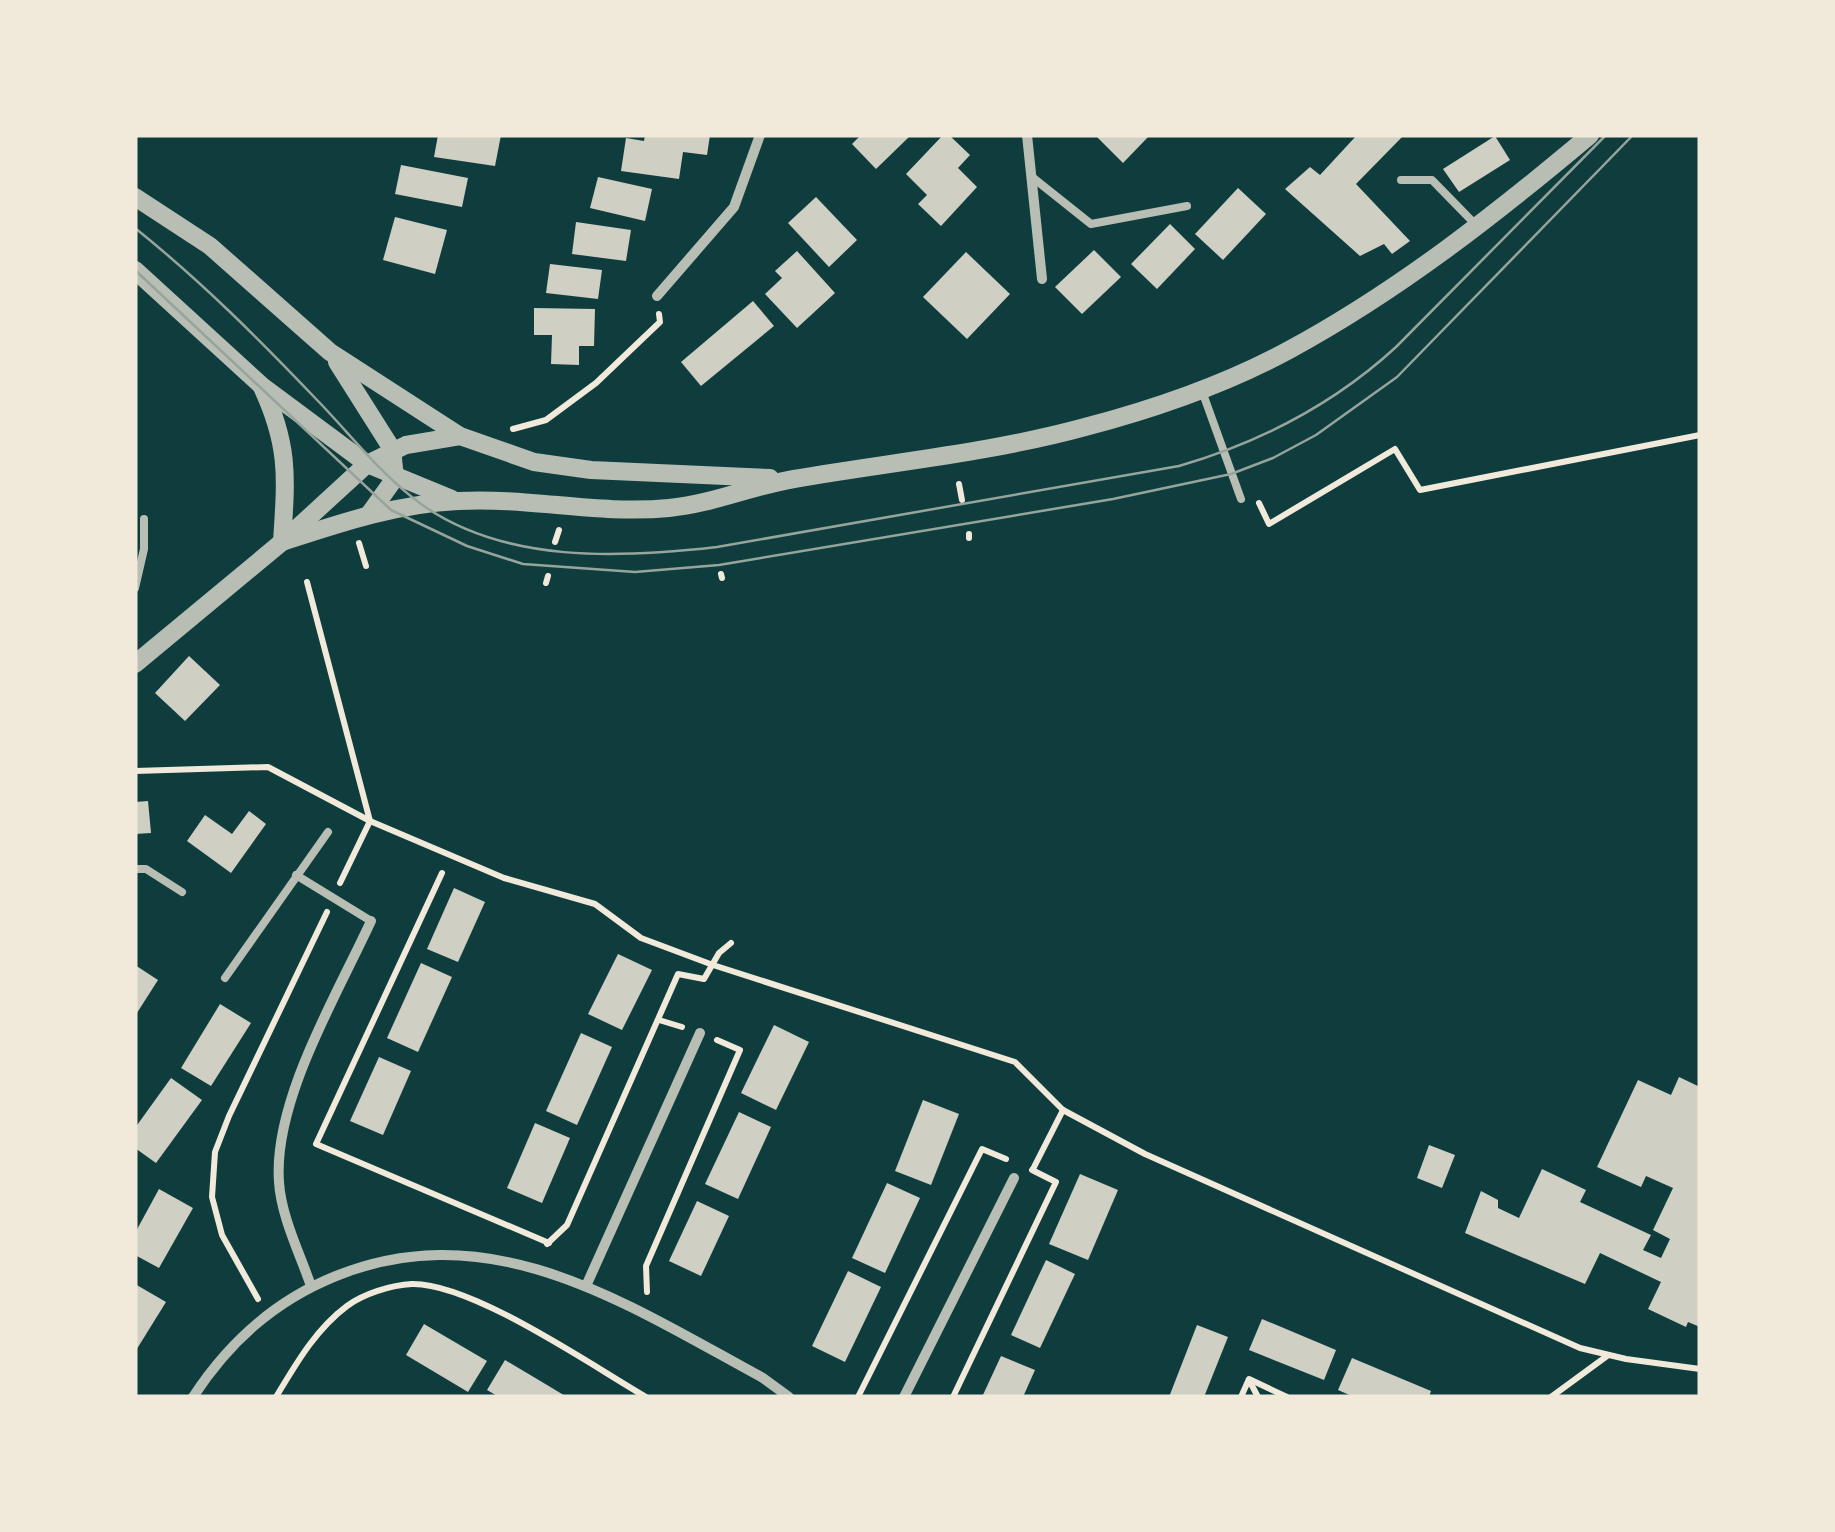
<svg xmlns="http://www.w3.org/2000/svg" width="1835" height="1532" font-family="Raleway,sans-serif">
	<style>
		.building { fill: #cfcfc3 }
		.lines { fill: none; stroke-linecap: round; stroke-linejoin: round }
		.path { stroke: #f1e9da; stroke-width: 6 }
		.service { stroke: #b8beb3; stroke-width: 8 }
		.minor { stroke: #b8beb3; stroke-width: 10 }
		.tertiary { stroke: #b8beb3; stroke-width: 18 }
		.tram { stroke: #97a49c; stroke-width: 2.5 }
	</style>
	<rect width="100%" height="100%" fill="#0f3d3e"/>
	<!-- building -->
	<g class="building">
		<polygon points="438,135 501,135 495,166 434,157"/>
		<polygon points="645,135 710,135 707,155 683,152 679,179 621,171 626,138 644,141"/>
		<polygon points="861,135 911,135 876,169 852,144"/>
		<polygon points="943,135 949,135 970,155 958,168 977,187 941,226 918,204 927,195 906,174"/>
		<polygon points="1095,135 1150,135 1123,163"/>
		<polygon points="1357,135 1404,135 1356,184 1410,241 1392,254 1384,244 1360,256 1285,189 1310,167 1320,175"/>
		<polygon points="1495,136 1510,160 1459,192 1443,169"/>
		<polygon points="401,165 468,178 462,207 395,194"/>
		<polygon points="598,177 652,189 645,221 590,208"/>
		<polygon points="1238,188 1266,214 1223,260 1195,234"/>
		<polygon points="816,197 857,240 829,267 788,223"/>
		<polygon points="395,217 447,230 435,274 383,260"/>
		<polygon points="576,222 631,230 626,261 572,254"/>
		<polygon points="1170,224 1195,249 1157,289 1131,264"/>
		<polygon points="1094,250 1121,277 1082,314 1055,287"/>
		<polygon points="797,251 835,293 797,328 765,294 782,278 775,271"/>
		<polygon points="966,252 1010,294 967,339 923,297"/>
		<polygon points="550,264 602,270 598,299 546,293"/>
		<polygon points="753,301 774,326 701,386 681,362"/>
		<polygon points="534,308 595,309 594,346 579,346 579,365 551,364 552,335 534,335"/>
		<polygon points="189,656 220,685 185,721 155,693"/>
		<polygon points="148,801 151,833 135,834 135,802"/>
		<polygon points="249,811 266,824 231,873 187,841 205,815 232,834"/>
		<polygon points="454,888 485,902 458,962 427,949"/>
		<polygon points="618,954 652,970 622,1030 588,1014"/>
		<polygon points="421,963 452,977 418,1052 387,1038"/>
		<polygon points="135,965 158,980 135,1016"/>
		<polygon points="220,1004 251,1023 211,1086 181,1068"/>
		<polygon points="774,1025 809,1042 776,1110 741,1093"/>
		<polygon points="581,1033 612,1047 577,1125 546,1111"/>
		<polygon points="379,1057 411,1071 383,1135 350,1121"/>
		<polygon points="1679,1077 1700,1087 1700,1327 1688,1322 1686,1327 1648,1309 1661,1282 1600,1253 1585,1284 1465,1233 1481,1191 1498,1200 1498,1208 1519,1218 1542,1169 1586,1190 1580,1202 1651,1235 1643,1250 1661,1258 1670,1239 1653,1230 1673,1188 1646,1176 1641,1187 1597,1167 1638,1080 1671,1095"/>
		<polygon points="171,1078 202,1100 156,1163 135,1148 135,1128"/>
		<polygon points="923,1100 959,1114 931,1185 895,1171"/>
		<polygon points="739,1112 771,1127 738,1199 705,1184"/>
		<polygon points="535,1123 570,1138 542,1203 507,1188"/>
		<polygon points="1429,1145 1455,1155 1442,1188 1417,1178"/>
		<polygon points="1080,1174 1118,1190 1088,1260 1049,1244"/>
		<polygon points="887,1183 920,1198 885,1273 852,1258"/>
		<polygon points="159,1189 193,1208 159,1268 135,1255 135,1233"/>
		<polygon points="697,1201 729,1216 701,1276 669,1261"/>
		<polygon points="1046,1260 1075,1274 1040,1348 1011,1335"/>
		<polygon points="848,1271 881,1287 845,1362 812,1346"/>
		<polygon points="135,1284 166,1302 135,1352"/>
		<polygon points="1262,1319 1336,1350 1324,1380 1249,1350"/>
		<polygon points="424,1324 487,1361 468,1392 406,1355"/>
		<polygon points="1197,1325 1228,1337 1204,1397 1169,1397"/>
		<polygon points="1001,1356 1035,1370 1023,1397 982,1397"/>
		<polygon points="1352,1358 1431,1391 1429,1397 1354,1397 1338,1390"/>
		<polygon points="505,1360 537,1379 567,1397 499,1397 487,1390"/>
	</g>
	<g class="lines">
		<!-- path -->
		<g class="path">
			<polyline points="513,429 546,420 596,383 660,322 659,314"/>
			<polyline points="959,484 962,500"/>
			<polyline points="1259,503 1269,524 1395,449 1420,490 1700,435"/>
			<polyline points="969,534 969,538"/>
			<polyline points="555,542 559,530"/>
			<polyline points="359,543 366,566"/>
			<polyline points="721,574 722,578"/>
			<polyline points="307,582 370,821 340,883"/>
			<polyline points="546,583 548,576"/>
			<polyline points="135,771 268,767 370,821 504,878 595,904 641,938 713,965 1015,1062 1063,1110 1145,1154 1580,1348 1626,1359 1700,1369"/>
			<polyline points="442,873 316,1144 549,1243"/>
			<polyline points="659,1020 682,1027"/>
			<polyline points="1033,1169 1063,1110"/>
			<polyline points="547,1244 567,1225 678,974 704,979 719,953 731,943"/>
			<polyline points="647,1292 646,1266 740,1050 717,1040"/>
			<polyline points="258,1299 222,1235 212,1197 215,1152 229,1116 327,912"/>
			<polyline points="1249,1380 1258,1397"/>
			<path d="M276,1397C296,1364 315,1330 347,1306C363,1294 391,1285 412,1284C472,1283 591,1365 646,1397"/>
			<polyline points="858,1397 982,1149 1006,1159"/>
			<polyline points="953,1397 1056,1182 1032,1170"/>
			<polyline points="1241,1397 1249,1379 1287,1397"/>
			<polyline points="1551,1397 1607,1356"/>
		</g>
		<!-- service -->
		<g class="service">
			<polyline points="1032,177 1091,224 1187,206"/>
			<polyline points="1401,180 1432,180 1475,224"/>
			<polyline points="1202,391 1241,499"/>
			<polyline points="135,588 144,549 144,519"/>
			<polyline points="135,869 146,869 182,892"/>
			<polyline points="296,875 371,921"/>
			<polyline points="225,978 328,832"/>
		</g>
		<!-- minor -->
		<g class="minor">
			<polyline points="1027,135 1042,279"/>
			<polyline points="657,296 734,207 760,135"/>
			<path d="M311,1286C300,1254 281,1216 279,1182C273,1101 337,995 371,921"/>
			<polyline points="586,1286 700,1033"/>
			<path d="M193,1397C229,1342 274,1301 336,1276C493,1213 628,1305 763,1378L789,1397"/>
			<polyline points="904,1397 1014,1178"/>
		</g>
		<!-- tertiary -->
		<g class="tertiary">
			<polyline points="135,197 210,246 330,352 460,436 534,462 591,470 770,478"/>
			<polyline points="135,270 262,386 367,464 452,499"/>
			<polyline points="337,362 392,449 395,478 370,513"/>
			<path d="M262,387C290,447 286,479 282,542"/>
			<path d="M282,542C340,523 396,504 458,501C529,497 599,515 669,508C712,504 752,486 794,479C891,462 990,453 1085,427C1154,409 1226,384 1289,350C1398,291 1496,214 1590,135"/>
			<polyline points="135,664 282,542 367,464 406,445 460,436"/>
		</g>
		<!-- tram -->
		<g class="tram">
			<path d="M135,228C201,281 260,340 318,401C351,435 382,476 421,504C505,564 620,558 717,547L1179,466C1261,442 1333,405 1396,347L1606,135"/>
			<polyline points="135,270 391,510 467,546 523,564 635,572 719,565 1113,499 1231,474 1273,458 1316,435 1397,377 1633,135"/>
		</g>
	</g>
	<!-- border -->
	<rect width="1835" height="1532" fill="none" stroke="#f1e9da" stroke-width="275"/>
</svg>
